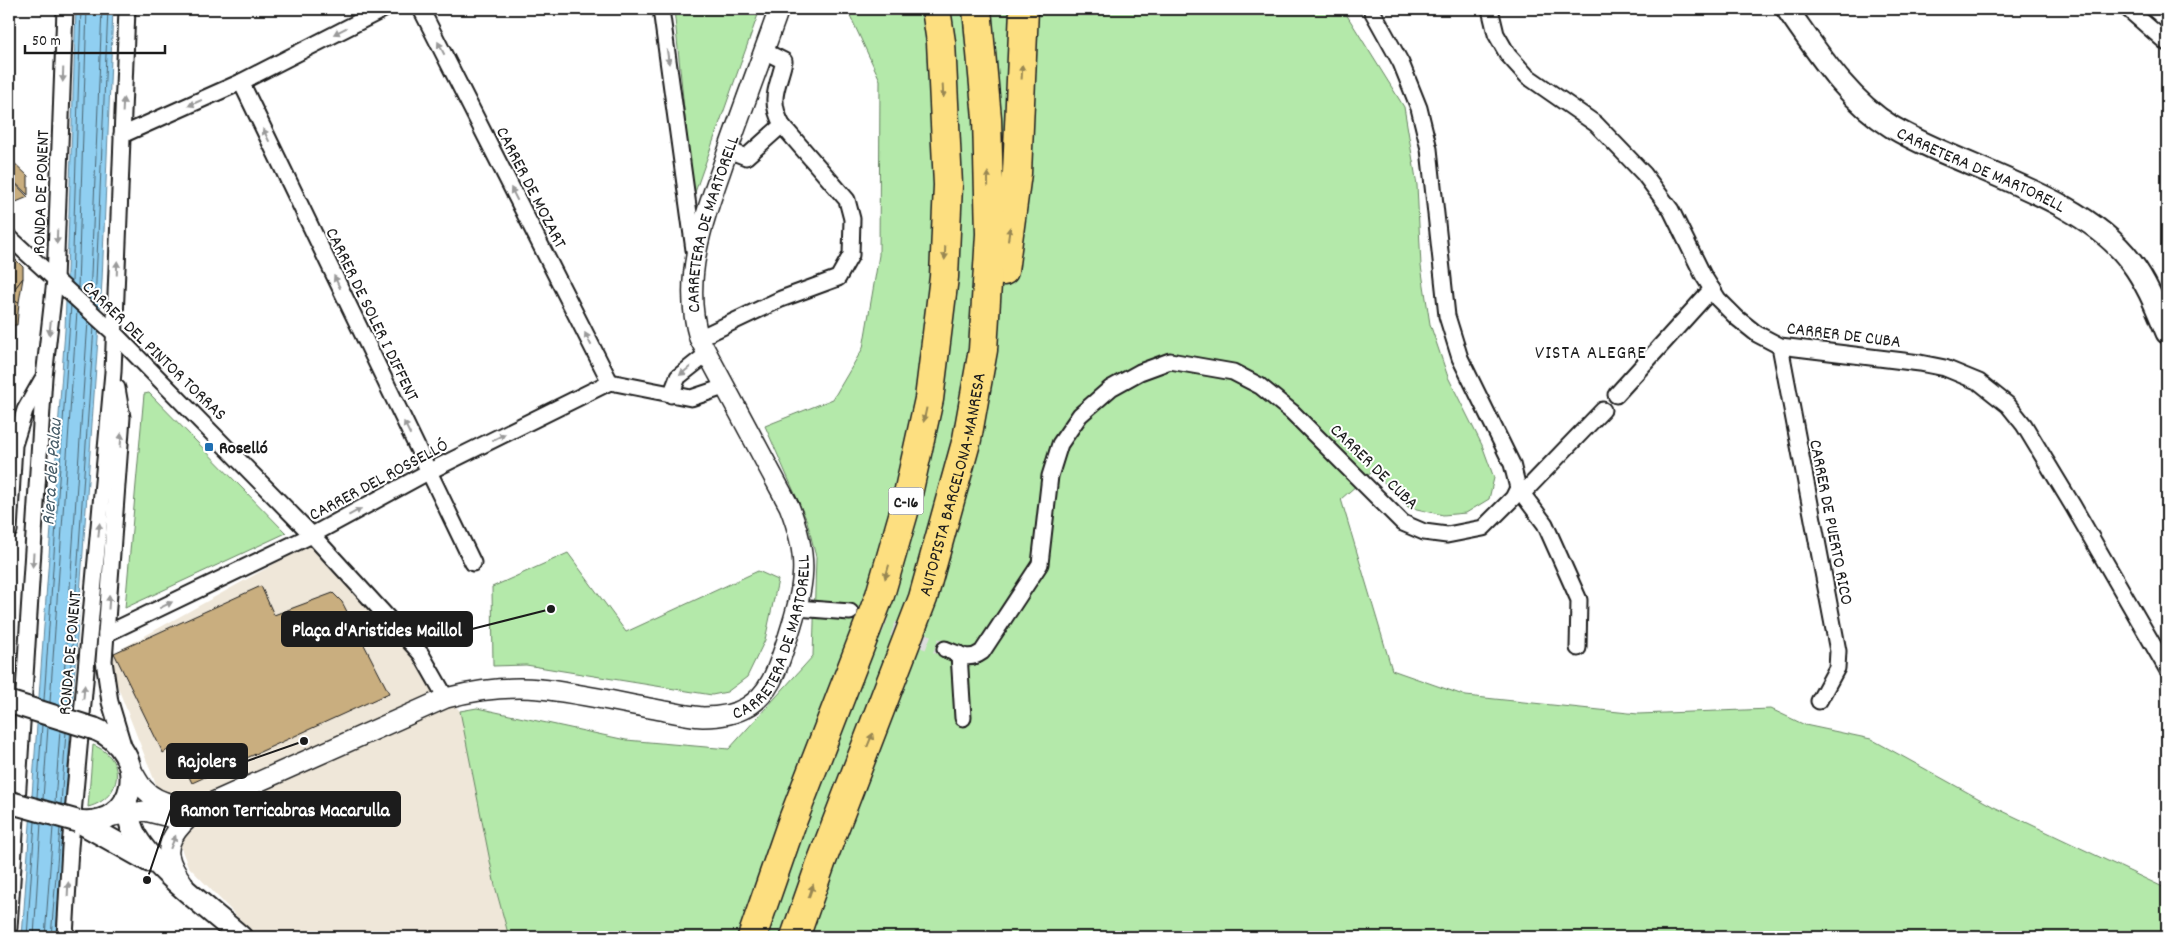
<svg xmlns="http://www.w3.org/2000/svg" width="2176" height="946" font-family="Dekko,sans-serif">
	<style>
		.built { fill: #efe7d9 }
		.green { fill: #b4e9aa; stroke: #688263 }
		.water { fill: #90cff1; stroke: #62879c }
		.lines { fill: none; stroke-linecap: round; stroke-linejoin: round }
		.shore { stroke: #4a6471; stroke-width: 1 }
		.building { fill: #c9ae7f; stroke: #1c1c1c }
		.minor-tunnel { stroke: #ddd; stroke-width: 15; stroke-dasharray: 15 8; stroke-linecap: butt }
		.minor-casing { stroke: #1c1c1c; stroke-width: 19 }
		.tertiary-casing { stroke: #1c1c1c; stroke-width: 22 }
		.secondary-casing { stroke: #1c1c1c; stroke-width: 25 }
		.motorway-casing { stroke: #1c1c1c; stroke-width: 31 }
		.minor { stroke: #fff; stroke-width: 15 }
		.tertiary { stroke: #fff; stroke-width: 19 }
		.secondary { stroke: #fff; stroke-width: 21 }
		.motorway { stroke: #fddf80; stroke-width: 28 }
		.secondary-bridge-casing { stroke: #1c1c1c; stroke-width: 25; stroke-linecap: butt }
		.secondary-bridge { stroke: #fff; stroke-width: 21 }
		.oneway { fill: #999 }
		.oneway2 { fill: #988753 }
		.poi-dot { fill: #1f6fb2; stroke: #fff; stroke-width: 2 }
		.labels { text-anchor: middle; stroke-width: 4; stroke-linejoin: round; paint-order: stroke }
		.shield { fill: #fff; stroke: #606060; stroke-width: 1 }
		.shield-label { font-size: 16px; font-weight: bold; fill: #1c1c1c }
		.street-label { font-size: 18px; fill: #1c1c1c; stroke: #fff }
		.poi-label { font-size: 18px; font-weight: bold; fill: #1c1c1c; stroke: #fff; text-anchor: start }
		.neighbourhood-label { font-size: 19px; letter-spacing: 1px; fill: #1c1c1c; stroke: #fff }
		.water-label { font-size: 19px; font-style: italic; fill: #455b67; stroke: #fff }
		.leader { fill: none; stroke: #1c1c1c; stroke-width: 2 }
		.callout-dot { fill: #1c1c1c; stroke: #fff; stroke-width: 2 }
		.callout { fill: #1c1c1c; stroke: #1c1c1c; stroke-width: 2 }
		.callout-label { font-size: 19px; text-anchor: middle; font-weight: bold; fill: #fff }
	</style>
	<rect width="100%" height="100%" fill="#fff"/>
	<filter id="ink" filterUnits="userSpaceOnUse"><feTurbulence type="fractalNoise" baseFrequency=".02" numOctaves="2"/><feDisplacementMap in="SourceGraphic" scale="10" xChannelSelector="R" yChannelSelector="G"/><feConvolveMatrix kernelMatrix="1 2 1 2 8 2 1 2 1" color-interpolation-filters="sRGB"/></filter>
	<g filter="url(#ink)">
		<!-- built -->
		<polygon class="built" points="312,543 460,711 495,886 509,937 257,937 188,866 102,647 114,653"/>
		<!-- green -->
		<g class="green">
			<polygon points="674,9 760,9 693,198"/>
			<polygon points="847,9 1343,9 1404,107 1417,185 1421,266 1430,324 1448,377 1482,445 1494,478 1489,499 1466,513 1443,515 1408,507 1373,471 1341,499 1392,670 1466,696 1638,714 1771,709 1805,725 1871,739 1994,807 2167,889 2167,937 509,937 495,886 460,711 477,708 626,740 729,749 813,656 816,557 807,521 765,426 833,399 863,348 879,255 880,80"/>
			<polygon points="149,393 286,533 125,608 144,394"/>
			<polygon points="568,553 626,632 758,571 778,580 765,640 747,677 727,692 712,695 526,665 493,666 492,587"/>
			<path d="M93,745C127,758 123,798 88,807Z"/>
		</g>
		<!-- water -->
		<polygon class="water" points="76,9 113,9 102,281 56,937 22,937 65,330"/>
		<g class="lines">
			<!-- shore -->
			<g class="shore">
				<polyline points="72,282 81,9"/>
				<polyline points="78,288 87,9"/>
				<polyline points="90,299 102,9"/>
				<polyline points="95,304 108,9"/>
				<polyline points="44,700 71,305"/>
				<polyline points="50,702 77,311"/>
				<polyline points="62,706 88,321"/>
				<polyline points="68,708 94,327"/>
				<polyline points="37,797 42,725"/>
				<polyline points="43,799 48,727"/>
				<polyline points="55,803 60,730"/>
				<polyline points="61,804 66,732"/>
				<polyline points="27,937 35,822"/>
				<polyline points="34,937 41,823"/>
				<polyline points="45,937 53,827"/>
				<polyline points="51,937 60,828"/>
			</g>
		</g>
		<!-- building -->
		<g class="building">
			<polygon points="9,158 28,176 28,195 9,177"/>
			<polygon points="9,177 28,197 9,205"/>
			<polygon points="9,253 23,267 23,278 9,296"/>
			<polygon points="23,278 19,302 9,301 9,296"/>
			<polygon points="9,301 19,302 17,325 14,325 14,340 11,340 10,362"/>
			<polygon points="261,586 274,615 333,593 342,602 389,693 192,783 174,746 163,753 114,653"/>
		</g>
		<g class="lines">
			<!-- minor-tunnel -->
			<polyline class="minor-tunnel" points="850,612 945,649"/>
			<!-- minor casing -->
			<g class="minor-casing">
				<g id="minor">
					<polyline points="421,9 610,382"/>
					<polyline points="661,9 694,250"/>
					<polyline points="1490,9 1496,34 1508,55 1527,76 1596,124 1644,174 1671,210 1703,275 1718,299 1737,318 1757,334 1780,346 1920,363 1945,368 1979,382 2008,405 2024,425 2073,506 2167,669"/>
					<polyline points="2128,9 2167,43"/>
					<polyline points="241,82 473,563"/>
					<polyline points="122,135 241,82 384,9"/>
					<polyline points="728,150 746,157 782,125"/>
					<polyline points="9,237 115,334 312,535 421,654 446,698"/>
					<path d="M699,338L781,299L838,278L851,255L852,219L847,200L782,125C768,98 778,88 784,61L764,51"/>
					<polyline points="1780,346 1838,651 1837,668 1819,701"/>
					<polyline points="117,388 122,417 104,661 110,702 125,752"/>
					<polyline points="671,395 678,377 707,354"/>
					<polyline points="1616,395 1712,289"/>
					<polyline points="1518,488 1545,524 1579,600 1578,648"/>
					<polyline points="1523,493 1603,410"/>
					<polyline points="9,531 14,445 25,410 42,380"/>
					<polyline points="797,608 850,612"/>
					<polyline points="106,634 312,535 428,472 610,382 691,398 724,387"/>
					<path d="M945,649C959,654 968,662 982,652L1040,564L1050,476L1060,444L1080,415L1111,388L1140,372L1170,361L1233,372L1260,386L1292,412L1403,523L1424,532L1447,535L1483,528L1513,498L1518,488L1512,464L1460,358L1447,316L1429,149L1419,108L1401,63L1371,9"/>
					<polyline points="959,654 963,718"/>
					<polyline points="9,928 44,377 55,280 65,9"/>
					<polyline points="65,937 70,847 113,372 127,9"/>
				</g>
			</g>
			<!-- tertiary casing -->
			<g class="tertiary-casing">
				<g id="tertiary">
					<path d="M131,769C135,775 139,784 144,789C160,806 184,806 205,806"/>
					<polyline points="113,816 145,811 177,819 186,819"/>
					<path id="s1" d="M183,883C177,875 171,866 169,855C166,834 194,811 211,803L446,698C477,690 507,686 540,689C578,693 617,702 655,709C671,712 687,716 703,717C718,717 734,715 747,707C772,693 779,663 788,637C805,583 810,559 789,506L699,338C680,275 707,211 727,153C744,104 762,57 779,9"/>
				</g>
			</g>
			<!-- secondary casing -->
			<g class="secondary-casing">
				<g id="secondary">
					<path id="s2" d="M1787,9C1817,51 1847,100 1892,127C1963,169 2082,195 2131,262C2147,283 2157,309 2167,333"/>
					<path d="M126,799C127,811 129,822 134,833C151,867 212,911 241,937"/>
					<path d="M77,821C138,830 152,752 95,729"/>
					<polyline points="78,821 149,861"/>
				</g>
			</g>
			<!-- motorway casing -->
			<g class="motorway-casing">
				<g id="motorway">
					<polyline points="1004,271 1017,173 1024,9"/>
					<polyline points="752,937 792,822 880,595 904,512 929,399 944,277 948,185 941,42 936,9"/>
					<path id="s3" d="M795,937L821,863L923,598L967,439L983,350L990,234L987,118L977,9"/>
				</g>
			</g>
			<!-- minor -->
			<use href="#minor" class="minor"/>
			<!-- tertiary -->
			<use href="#tertiary" class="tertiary"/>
			<!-- secondary -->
			<use href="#secondary" class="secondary"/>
			<!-- motorway -->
			<use href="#motorway" class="motorway"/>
			<!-- secondary-bridge casing -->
			<g class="secondary-bridge-casing">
				<g id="secondary-bridge">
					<polyline points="9,702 95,729"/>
					<polyline points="9,802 77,821"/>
				</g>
			</g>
			<!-- secondary-bridge -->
			<use href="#secondary-bridge" class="secondary-bridge"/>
		</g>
		<!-- one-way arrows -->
		<defs><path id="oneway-solid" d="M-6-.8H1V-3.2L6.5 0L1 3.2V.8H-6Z" transform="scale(1.25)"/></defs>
		<g class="oneway">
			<use href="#oneway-solid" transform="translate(340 31) rotate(153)"/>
			<use href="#oneway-solid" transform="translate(441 48) rotate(-117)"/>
			<use href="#oneway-solid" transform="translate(668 57) rotate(82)"/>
			<use href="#oneway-solid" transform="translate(63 75) rotate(92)"/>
			<use href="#oneway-solid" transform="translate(195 103) rotate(156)"/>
			<use href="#oneway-solid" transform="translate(123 105) rotate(-87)"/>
			<use href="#oneway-solid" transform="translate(266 135) rotate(-116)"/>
			<use href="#oneway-solid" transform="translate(514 194) rotate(-117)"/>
			<use href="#oneway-solid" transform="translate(57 237) rotate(92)"/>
			<use href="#oneway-solid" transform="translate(117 268) rotate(-88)"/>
			<use href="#oneway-solid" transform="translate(337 282) rotate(-116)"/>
			<use href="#oneway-solid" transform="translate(50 328) rotate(96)"/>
			<use href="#oneway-solid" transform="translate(588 339) rotate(-117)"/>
			<use href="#oneway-solid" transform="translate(685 371) rotate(141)"/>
			<use href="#oneway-solid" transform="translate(407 428) rotate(-116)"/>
			<use href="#oneway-solid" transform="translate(499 437) rotate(-26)"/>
			<use href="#oneway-solid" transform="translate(121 440) rotate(-86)"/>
			<use href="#oneway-solid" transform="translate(355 512) rotate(-28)"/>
			<use href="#oneway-solid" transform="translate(99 530) rotate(-85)"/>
			<use href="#oneway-solid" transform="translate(33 560) rotate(94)"/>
			<use href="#oneway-solid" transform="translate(109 602) rotate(-86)"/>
			<use href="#oneway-solid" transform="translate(166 605) rotate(-26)"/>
			<use href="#oneway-solid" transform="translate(84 692) rotate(-85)"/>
			<use href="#oneway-solid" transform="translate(173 842) rotate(-68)"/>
			<use href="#oneway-solid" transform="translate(68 889) rotate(-87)"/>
		</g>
		<g class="oneway2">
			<use href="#oneway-solid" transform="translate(1022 72) rotate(-87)"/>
			<use href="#oneway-solid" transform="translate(943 91) rotate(87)"/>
			<use href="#oneway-solid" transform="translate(988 179) rotate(-91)"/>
			<use href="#oneway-solid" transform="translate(1009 234) rotate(-82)"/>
			<use href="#oneway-solid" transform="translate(945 253) rotate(92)"/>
			<use href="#oneway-solid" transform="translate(925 415) rotate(102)"/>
			<use href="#oneway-solid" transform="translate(887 572) rotate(106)"/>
			<use href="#oneway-solid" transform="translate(870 740) rotate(-68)"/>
			<use href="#oneway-solid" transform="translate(811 891) rotate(-71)"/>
		</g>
	</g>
	<!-- markers -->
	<rect class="poi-dot" x="204" y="442" width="10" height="10" rx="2.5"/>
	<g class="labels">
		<!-- shield labels -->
		<rect class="shield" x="888.5" y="487.5" width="35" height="27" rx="4"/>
		<g class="shield-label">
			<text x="906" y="507">C-16</text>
		</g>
		<!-- street labels -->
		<g class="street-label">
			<text dy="6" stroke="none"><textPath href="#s2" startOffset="258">CARRETERA DE MARTORELL</textPath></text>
			<text transform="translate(532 187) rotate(63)" y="6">CARRER DE MOZART</text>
			<text transform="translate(40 192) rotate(-88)" y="6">RONDA DE PONENT</text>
			<text dy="6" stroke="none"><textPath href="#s1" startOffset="1191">CARRETERA DE MARTORELL</textPath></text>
			<text transform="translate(373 314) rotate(64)" y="6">CARRER DE SOLER I DIFFENT</text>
			<text transform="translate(1844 334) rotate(7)" y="6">CARRER DE CUBA</text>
			<text transform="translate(155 350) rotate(44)" y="6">CARRER DEL PINTOR TORRAS</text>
			<text transform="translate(1375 466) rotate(44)" y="6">CARRER DE CUBA</text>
			<text transform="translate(378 479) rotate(-28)" y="6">CARRER DEL ROSSELLÓ</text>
			<text dy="6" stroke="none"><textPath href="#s3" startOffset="480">AUTOPISTA BARCELONA-MANRESA</textPath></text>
			<text transform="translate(1832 522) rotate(79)" y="6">CARRER DE PUERTO RICO</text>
			<text dy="6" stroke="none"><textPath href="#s1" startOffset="741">CARRETERA DE MARTORELL</textPath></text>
			<text transform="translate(69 653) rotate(-85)" y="6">RONDA DE PONENT</text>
		</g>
		<!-- poi labels -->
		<g class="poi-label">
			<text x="219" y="453">Roselló</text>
		</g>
		<!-- neighbourhood labels -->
		<g class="neighbourhood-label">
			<text x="1591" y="358">VISTA ALEGRE</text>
		</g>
		<!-- water labels -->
		<g class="water-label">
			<text transform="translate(50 472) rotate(-86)" y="7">Riera del Palau</text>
		</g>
	</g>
	<!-- callouts -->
	<path class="leader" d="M551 609L472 629M304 741L247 761M147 880L171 809"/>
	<g class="callout-dot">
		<circle cx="551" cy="609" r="5"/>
		<circle cx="304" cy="741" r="5"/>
		<circle cx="147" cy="880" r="5"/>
	</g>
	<g class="callout">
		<rect x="282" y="612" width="190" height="34" rx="5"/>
		<rect x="167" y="744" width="80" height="34" rx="5"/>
		<rect x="171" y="792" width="229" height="34" rx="5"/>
	</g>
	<g class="callout-label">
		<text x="377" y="636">Plaça d'Aristides Maillol</text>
		<text x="207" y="767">Rajolers</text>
		<text x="285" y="816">Ramon Terricabras Macarulla</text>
	</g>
	<!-- margin -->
	<rect width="2176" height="946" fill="none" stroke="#fff" stroke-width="30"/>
	<rect x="15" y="15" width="2146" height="916" fill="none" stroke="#1c1c1c" stroke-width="2" filter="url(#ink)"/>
	<!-- scale -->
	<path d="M25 45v8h140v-8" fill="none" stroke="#1c1c1c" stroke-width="2.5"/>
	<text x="32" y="45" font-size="15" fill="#1c1c1c" stroke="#ffffff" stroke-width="4" paint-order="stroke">50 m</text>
</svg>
